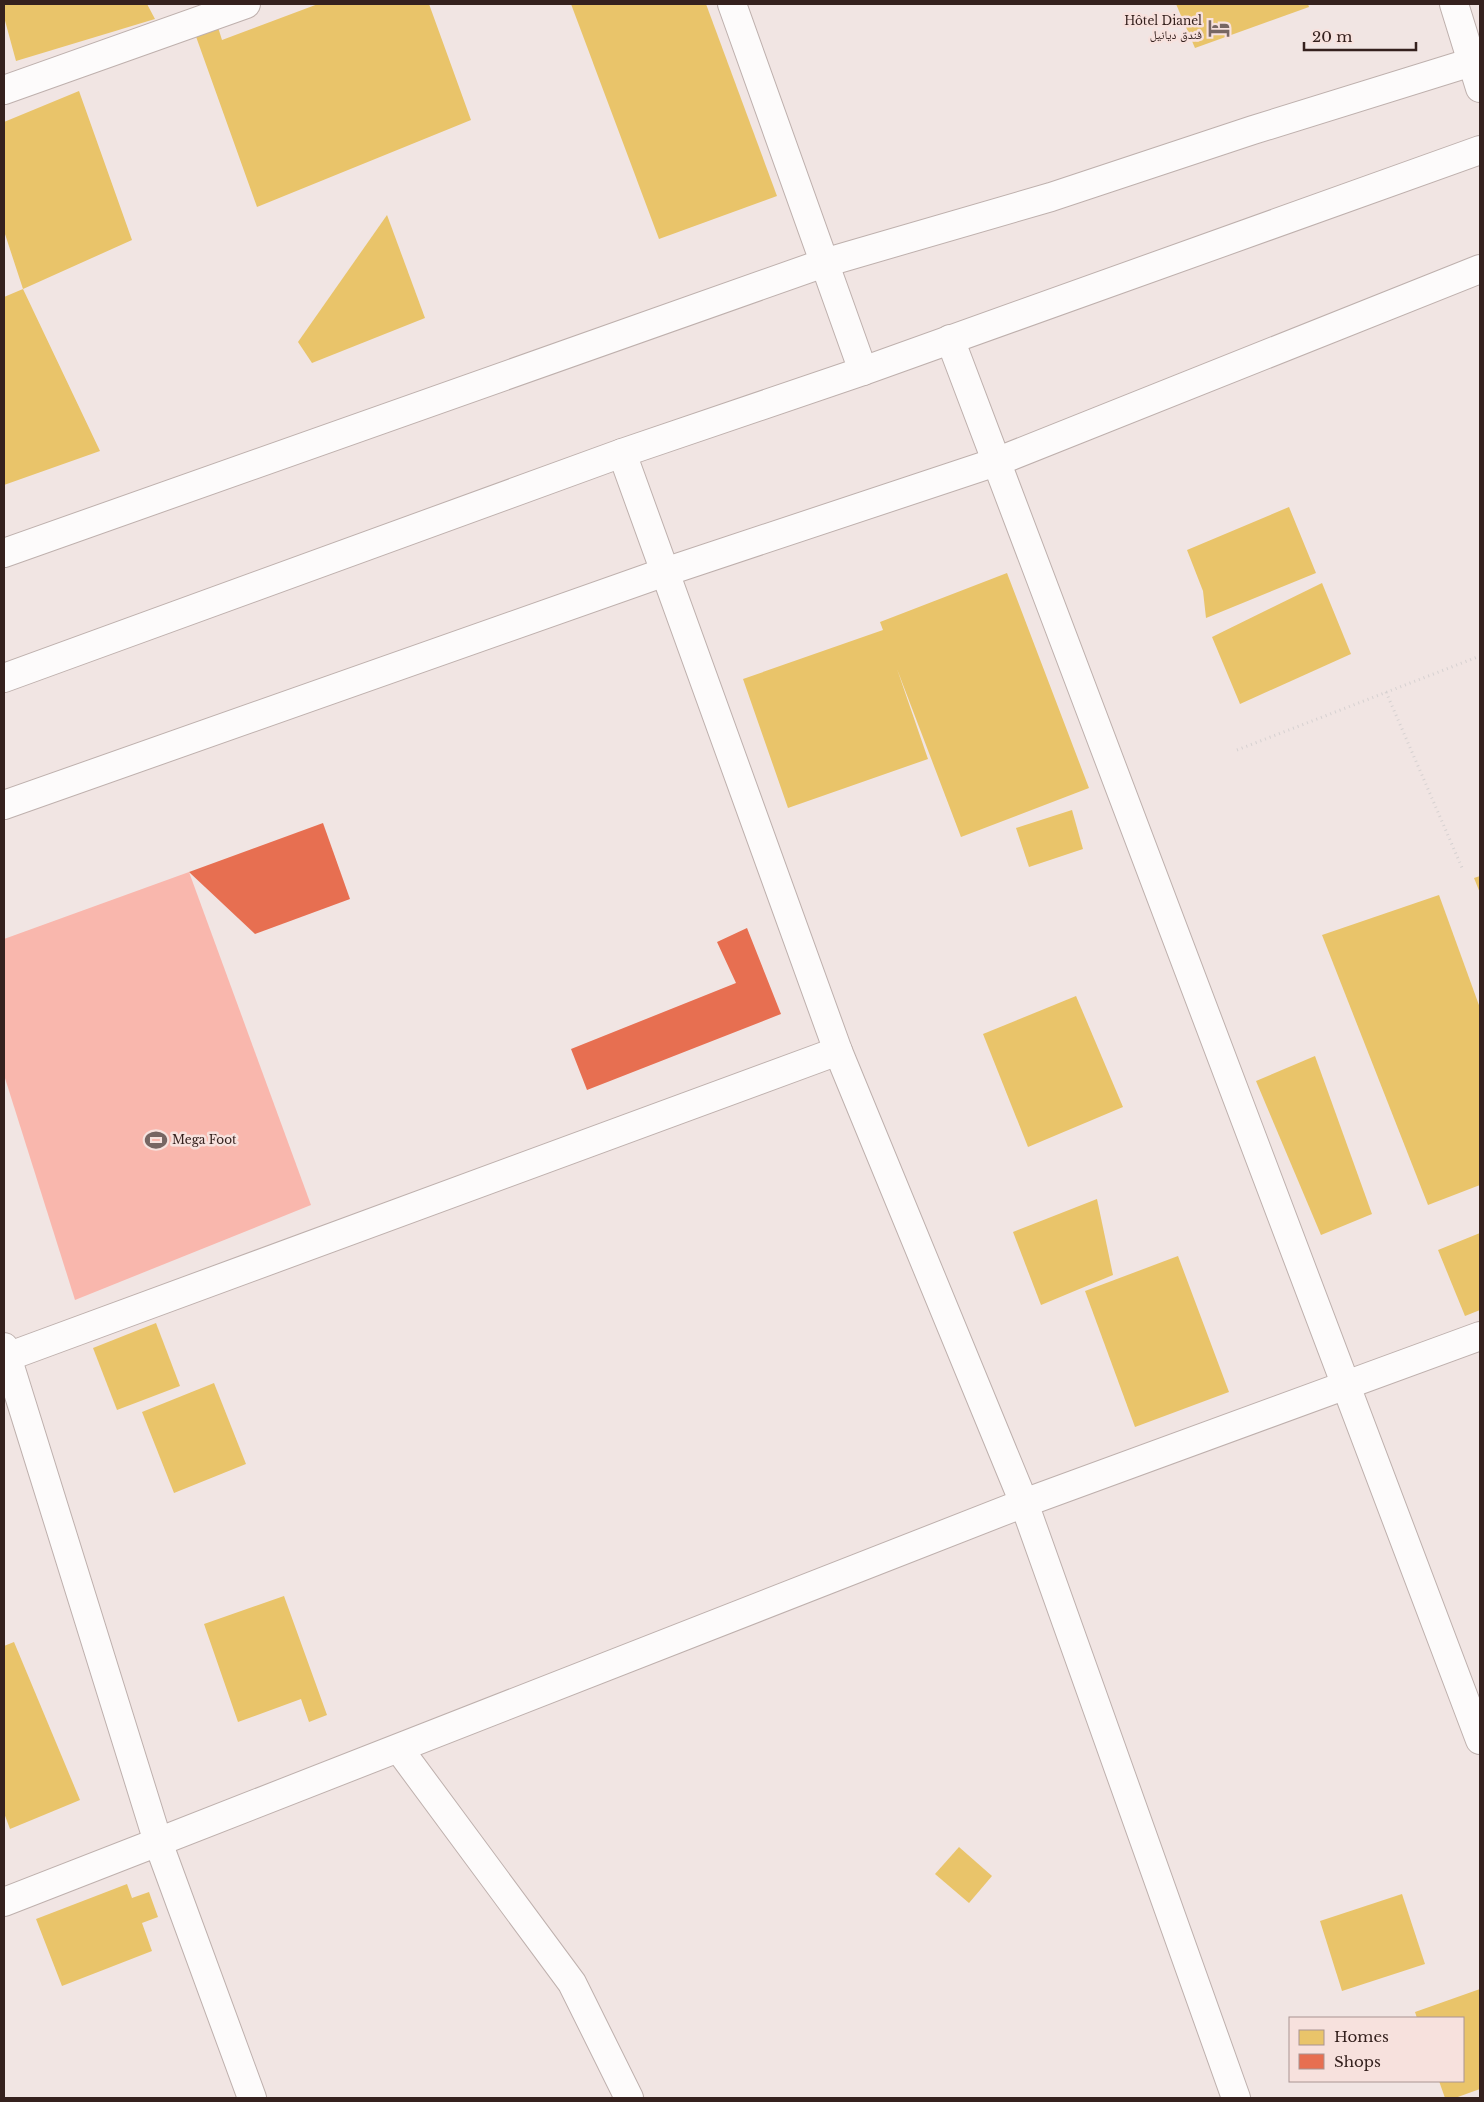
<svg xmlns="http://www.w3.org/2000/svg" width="1484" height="2102" font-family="'Libre Baskerville','Noto Naskh Arabic',serif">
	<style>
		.green { fill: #f9b7ad }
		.homes { fill: #e9c46a }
		.shops { fill: #e76f51 }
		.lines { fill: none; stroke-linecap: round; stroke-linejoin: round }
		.minor-casing { stroke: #beb0ad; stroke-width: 30 }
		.secondary-casing { stroke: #beb0ad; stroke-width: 30 }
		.path { stroke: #d6d1d1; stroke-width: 3; stroke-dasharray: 1 4; stroke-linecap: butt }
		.minor { stroke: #fdfbfb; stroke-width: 28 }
		.secondary { stroke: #fdfbfb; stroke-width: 28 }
		.labels { text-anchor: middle; stroke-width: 5; stroke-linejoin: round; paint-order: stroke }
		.poi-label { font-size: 12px; fill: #35211e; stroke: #f7e1dd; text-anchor: end }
	</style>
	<rect width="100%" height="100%" fill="#f1e5e3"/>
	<!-- green -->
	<polygon class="green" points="189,872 311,1205 75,1300 4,1075 4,939"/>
	<!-- homes -->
	<g class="homes">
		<polygon points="4,4 147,4 155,19 16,61 4,17"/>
		<polygon points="318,4 429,4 471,120 257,207 194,31 216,21 222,40"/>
		<polygon points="571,4 706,4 777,196 659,239"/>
		<polygon points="1176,4 1308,4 1309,7 1195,48"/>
		<polygon points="79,91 132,240 23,289 100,451 4,485 4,297 23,289 4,231 4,122"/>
		<polygon points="387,215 425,318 312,363 298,342"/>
		<polygon points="1289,507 1316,573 1206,618 1203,591 1187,550"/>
		<polygon points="1007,573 1089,788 961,837 897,669 928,759 788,808 743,679 883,630 880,622"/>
		<polygon points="1322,583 1351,654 1240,704 1212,637"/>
		<polygon points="1072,810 1083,849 1029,867 1016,828"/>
		<polygon points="1480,876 1480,893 1474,878"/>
		<polygon points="1439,895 1480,1008 1480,1185 1428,1205 1322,935"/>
		<polygon points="1076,996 1123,1107 1028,1147 983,1034"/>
		<polygon points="1315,1056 1372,1214 1321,1235 1256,1081"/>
		<polygon points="1097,1199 1113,1275 1041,1305 1013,1232"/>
		<polygon points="1480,1233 1480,1310 1465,1316 1438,1250"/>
		<polygon points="1178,1256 1229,1392 1135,1427 1085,1291"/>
		<polygon points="156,1323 180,1386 117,1410 93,1348"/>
		<polygon points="214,1383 246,1464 174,1493 142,1412"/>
		<polygon points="284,1596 327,1715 309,1722 301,1699 238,1722 204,1624"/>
		<polygon points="14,1642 80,1800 10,1829 4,1813 4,1646"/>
		<polygon points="959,1847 992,1876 969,1903 935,1874"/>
		<polygon points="127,1884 132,1898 149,1892 158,1917 142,1923 152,1951 62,1986 36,1919"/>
		<polygon points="1402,1894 1425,1964 1342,1991 1320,1921"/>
		<polygon points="1480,1989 1480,2089 1455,2098 1445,2098 1439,2081 1463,2081 1463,2018 1417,2018 1415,2012"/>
	</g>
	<!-- shops -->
	<g class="shops">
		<polygon points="323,823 350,899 255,934 189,872"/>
		<polygon points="747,928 781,1014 587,1090 571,1049 736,983 717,942"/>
	</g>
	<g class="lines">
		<!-- minor casing -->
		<g class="minor-casing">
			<g id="minor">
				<polyline points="732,4 863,371"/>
				<polyline points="1454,4 1480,88"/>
				<polyline points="4,90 246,4"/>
				<polyline points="950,339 1480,1740"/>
				<polyline points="622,453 838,1051 1024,1503 1236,2098"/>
				<polyline points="4,553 824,263 1051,197 1253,130 1472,62"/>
				<polyline points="4,805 665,572 996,462 1480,269"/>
				<polyline points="4,1347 158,1842 1024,1503 1480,1336"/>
				<polyline points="7,1357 838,1051"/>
				<polyline points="399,1749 572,1983 629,2098"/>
				<polyline points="4,1902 158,1842 252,2098"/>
			</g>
		</g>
		<!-- secondary casing -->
		<g class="secondary-casing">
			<polyline id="secondary" points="4,678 622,453 863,371 1480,150"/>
		</g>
		<!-- path -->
		<g class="path">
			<polyline points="1386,692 1463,870"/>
			<polyline points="1237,750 1480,656"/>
		</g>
		<!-- minor -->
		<use href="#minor" class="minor"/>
		<!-- secondary -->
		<use href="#secondary" class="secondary"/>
	</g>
	<!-- icons -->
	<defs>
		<g id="hotel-bare" transform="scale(1.725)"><path d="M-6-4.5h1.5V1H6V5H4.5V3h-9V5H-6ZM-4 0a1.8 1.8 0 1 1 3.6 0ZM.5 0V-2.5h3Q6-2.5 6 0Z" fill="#776663" stroke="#f7e1dd" stroke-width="2.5" paint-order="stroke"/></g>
		<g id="stadium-bare" transform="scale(1.725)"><path d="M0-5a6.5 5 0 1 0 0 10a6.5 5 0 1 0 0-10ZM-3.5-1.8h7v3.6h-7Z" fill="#776663" stroke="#f7e1dd" stroke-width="2.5" paint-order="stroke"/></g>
	</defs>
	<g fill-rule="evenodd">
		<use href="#hotel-bare" x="1219" y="28"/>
		<use href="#stadium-bare" x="156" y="1140"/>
	</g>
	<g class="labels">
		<!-- poi labels -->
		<g class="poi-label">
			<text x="1202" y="25">Hôtel Dianel<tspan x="1202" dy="14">فندق ديانيل</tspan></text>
			<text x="172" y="1144" text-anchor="start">Mega Foot</text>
		</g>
	</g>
	<!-- border -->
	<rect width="1484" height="2102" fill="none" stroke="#35211e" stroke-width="10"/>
	<!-- legend -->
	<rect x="1289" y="2017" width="175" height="65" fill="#f7e1dd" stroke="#a99491"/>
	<rect x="1299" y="2030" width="25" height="15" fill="#e9c46a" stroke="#a99491"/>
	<text x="1334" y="2042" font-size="15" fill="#35211e">Homes</text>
	<rect x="1299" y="2054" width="25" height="15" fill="#e76f51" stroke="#a99491"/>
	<text x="1334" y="2067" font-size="15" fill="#35211e">Shops</text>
	<!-- scale -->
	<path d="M1304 42v8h112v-8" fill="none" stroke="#35211e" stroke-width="2.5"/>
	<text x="1312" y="42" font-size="15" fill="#35211e" stroke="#f7e1dd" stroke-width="4" paint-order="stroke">20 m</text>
</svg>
